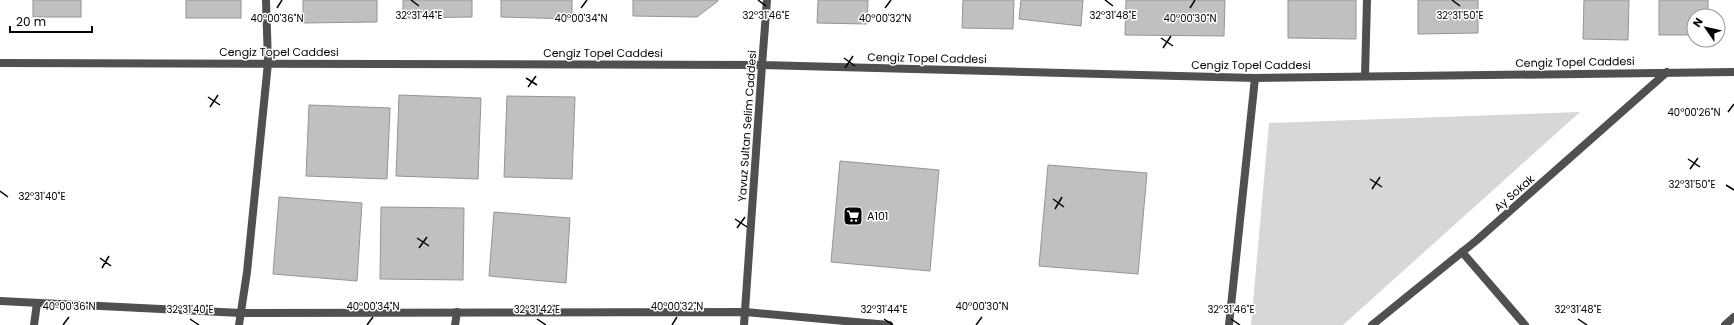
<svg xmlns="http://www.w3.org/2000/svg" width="1734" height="325" font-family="Poppins,sans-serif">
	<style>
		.green { fill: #d7d7d7 }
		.building { fill: #c0c0c0; stroke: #949494 }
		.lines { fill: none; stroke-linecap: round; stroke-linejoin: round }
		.minor { stroke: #505050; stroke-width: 8 }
		.tertiary { stroke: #505050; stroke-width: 8 }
		.ticks { fill: none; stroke: #000; stroke-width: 1.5 }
		.labels { text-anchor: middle; stroke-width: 3; stroke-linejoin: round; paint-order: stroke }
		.street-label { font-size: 11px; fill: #000; stroke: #fff }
		.poi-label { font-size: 11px; fill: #000; stroke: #fff; text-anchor: start }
		.ticks-label { font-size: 10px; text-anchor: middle; fill: #000; stroke: #fff; stroke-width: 3; stroke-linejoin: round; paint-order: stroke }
	</style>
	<rect width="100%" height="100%" fill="#fff"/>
	<!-- green -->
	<polygon class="green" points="1580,112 1343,325 1251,325 1269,123"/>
	<!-- building -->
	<g class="building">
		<rect x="33" y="0" width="48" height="17"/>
		<rect x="186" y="0" width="55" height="18"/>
		<polygon points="303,0 377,0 377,22 303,23"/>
		<polygon points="403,0 472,0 472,17 403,18"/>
		<polygon points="501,0 572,0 572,19 501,17"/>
		<polygon points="633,0 718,0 718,1 697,17 633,16"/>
		<polygon points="818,0 868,0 867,24 817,23"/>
		<polygon points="963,0 1014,0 1013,29 962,28"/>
		<polygon points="1021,0 1083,0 1081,26 1019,19"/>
		<polygon points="1126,0 1225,0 1224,36 1125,35"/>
		<polygon points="1288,0 1356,0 1356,39 1288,38"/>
		<polygon points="1418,0 1478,0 1478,33 1418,34"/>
		<polygon points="1584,0 1629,0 1628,40 1583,39"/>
		<polygon points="1659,0 1708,0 1708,16 1694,16 1694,35 1659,35"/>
		<polygon points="399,95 481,98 478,179 396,176"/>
		<polygon points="507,96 575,97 572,179 504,177"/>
		<polygon points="309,105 390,108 387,179 306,176"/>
		<polygon points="840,161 939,170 930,271 831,262"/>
		<polygon points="1048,165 1147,173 1138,274 1039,266"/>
		<polygon points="279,197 362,203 357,281 273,274"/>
		<polygon points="381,207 464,208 463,280 380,279"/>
		<polygon points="494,212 570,218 566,283 489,276"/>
	</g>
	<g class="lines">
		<!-- minor -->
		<g class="minor">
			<polyline points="767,0 762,65 1255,78 1734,72"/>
			<polyline points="1365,76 1367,0"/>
			<polyline points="1462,252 1525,325"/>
			<polyline points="0,301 241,313 745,312 889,325"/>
			<polyline points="34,325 37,303"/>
			<polyline points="239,325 247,272 268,63 266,0"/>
			<polyline points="455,325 457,312"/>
			<polyline points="1229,325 1255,78"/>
			<polyline points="1372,325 1477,240 1667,72"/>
			<polyline points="1725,325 1734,317"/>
		</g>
		<!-- tertiary -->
		<polyline class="tertiary" points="0,63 762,65 744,325"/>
	</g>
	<!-- ticks -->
	<path class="ticks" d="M411,0L419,6M758,0L766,6M1105,0L1113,6M1452,0L1460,6M277,8L282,0M581,8L587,0M885,8L891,0M1190,8L1195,0M1161,38L1173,46M1163,48L1171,36M844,58L855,66M845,68L853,56M526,78L537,85M528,87L536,76M208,97L220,105M210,107L218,95M1728,112L1734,104M1688,159L1700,167M1690,169L1698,158M1370,179L1382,187M1726,185L1734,190M1372,189L1380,177M0,191L8,197M1053,199L1064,207M1055,209L1062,197M735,219L747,227M737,228L745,217M417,238L429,246M419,248L427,237M100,258L111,266M102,268L109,256M190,319L199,325M537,319L546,325M884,319L893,325M1231,319L1240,325M1578,319L1587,325M63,325L69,317M367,325L373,317M672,325L677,317M976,325L982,317"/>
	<!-- icons -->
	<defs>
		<g id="supermarket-square" transform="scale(1)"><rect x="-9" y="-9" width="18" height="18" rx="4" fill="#000" stroke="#fff"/><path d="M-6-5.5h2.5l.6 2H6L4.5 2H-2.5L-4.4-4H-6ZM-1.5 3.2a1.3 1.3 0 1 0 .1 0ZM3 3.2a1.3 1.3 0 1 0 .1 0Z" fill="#fff"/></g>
	</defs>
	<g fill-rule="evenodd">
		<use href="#supermarket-square" x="853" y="216"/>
	</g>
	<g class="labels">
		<!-- street labels -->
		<g class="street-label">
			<text x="279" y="56">Cengiz Topel Caddesi</text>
			<text x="603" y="57">Cengiz Topel Caddesi</text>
			<text transform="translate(927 58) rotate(1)" y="4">Cengiz Topel Caddesi</text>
			<text transform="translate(1575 62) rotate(-1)" y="4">Cengiz Topel Caddesi</text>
			<text x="1251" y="69">Cengiz Topel Caddesi</text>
			<text transform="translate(747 126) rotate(-86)" y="4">Yavuz Sultan Selim Caddesi</text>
			<text transform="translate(1514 193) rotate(-41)" y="4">Ay Sokak</text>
		</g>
		<!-- poi labels -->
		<g class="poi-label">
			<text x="867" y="220">A101</text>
		</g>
	</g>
	<g class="ticks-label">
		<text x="419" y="19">32°31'44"E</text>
		<text x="766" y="19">32°31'46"E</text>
		<text x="1113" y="19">32°31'48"E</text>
		<text x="1460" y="19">32°31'50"E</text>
		<text x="1190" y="22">40°00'30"N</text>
		<text x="277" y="22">40°00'36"N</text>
		<text x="581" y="22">40°00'34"N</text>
		<text x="885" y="22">40°00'32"N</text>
		<text x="1694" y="116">40°00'26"N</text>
		<text x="1692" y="188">32°31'50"E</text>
		<text x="42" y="200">32°31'40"E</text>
		<text x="69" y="310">40°00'36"N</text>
		<text x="373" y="310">40°00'34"N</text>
		<text x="677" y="310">40°00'32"N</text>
		<text x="982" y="310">40°00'30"N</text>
		<text x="190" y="313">32°31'40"E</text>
		<text x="537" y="313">32°31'42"E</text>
		<text x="884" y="313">32°31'44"E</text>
		<text x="1231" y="313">32°31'46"E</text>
		<text x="1578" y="313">32°31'48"E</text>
	</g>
	<!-- north arrow -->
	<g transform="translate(1706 28) rotate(304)"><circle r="19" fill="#ffffff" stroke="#999999"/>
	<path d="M0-3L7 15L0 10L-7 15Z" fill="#000000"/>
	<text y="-6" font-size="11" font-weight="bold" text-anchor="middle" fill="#000000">N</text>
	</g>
	<!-- scale -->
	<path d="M10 26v6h82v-6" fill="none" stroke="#000000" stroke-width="2"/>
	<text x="16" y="26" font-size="12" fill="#000000" stroke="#ffffff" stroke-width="3" paint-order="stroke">20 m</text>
</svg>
